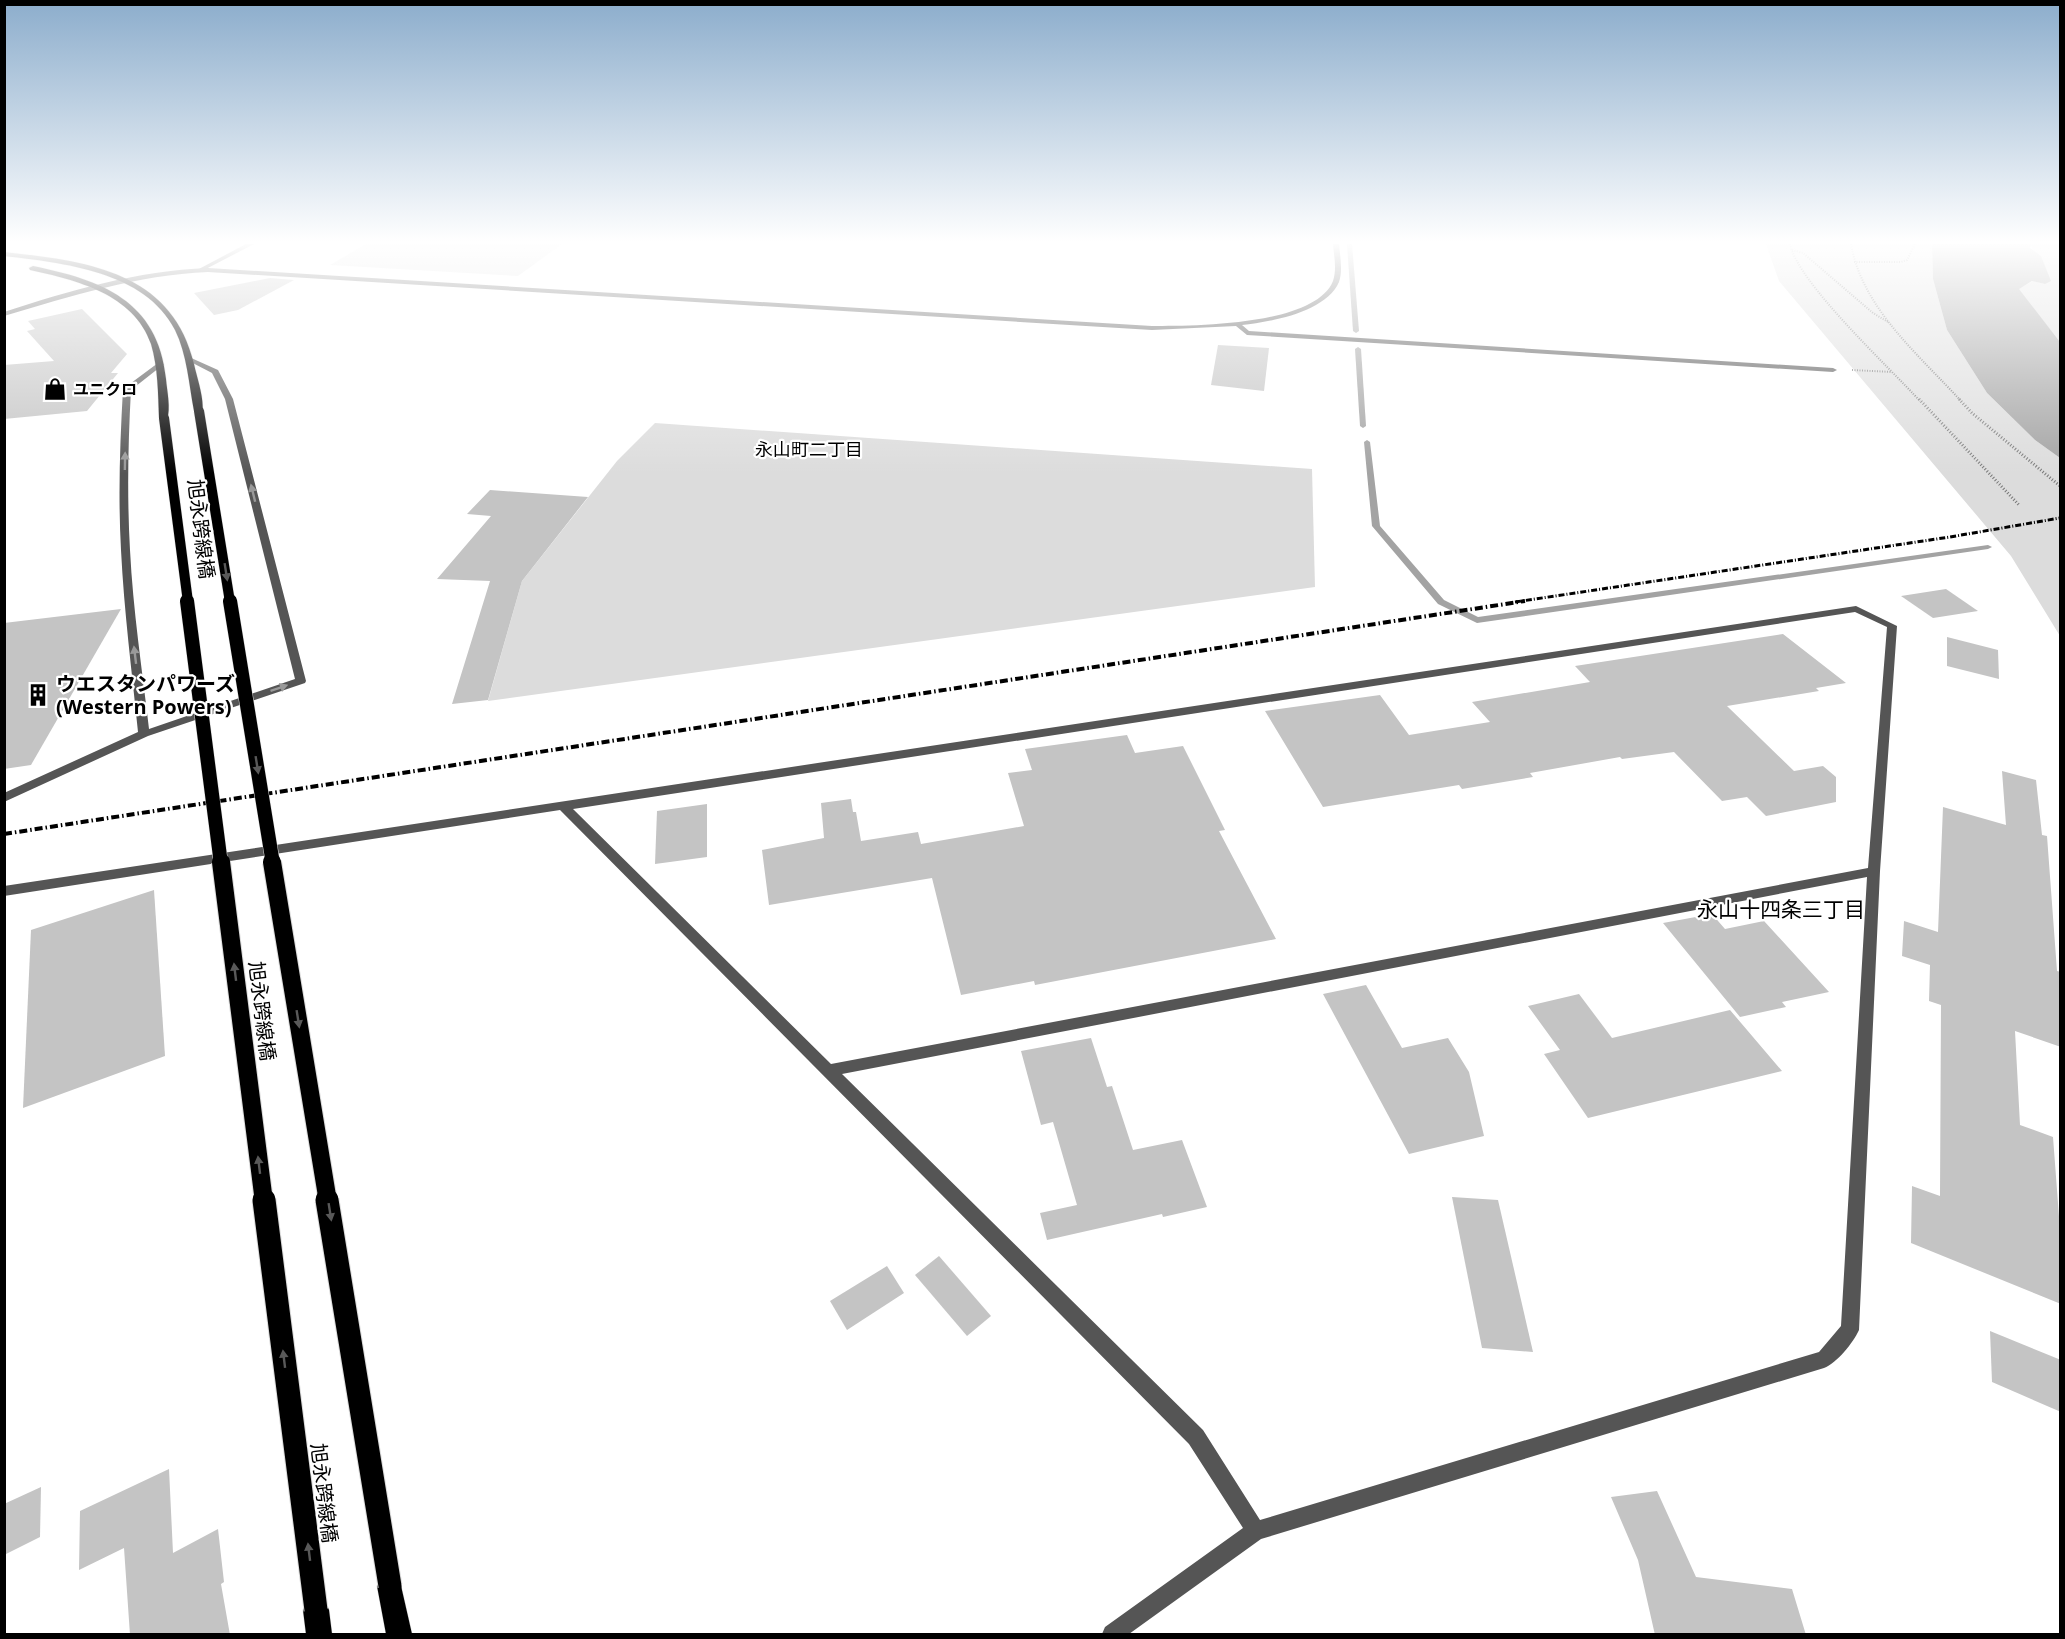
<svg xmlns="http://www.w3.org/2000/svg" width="2065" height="1639" font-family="'Open Sans','Noto Sans JP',sans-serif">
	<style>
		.green { fill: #dcdcdc }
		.water { fill: #a3a3a3 }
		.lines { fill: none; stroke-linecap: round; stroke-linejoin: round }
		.stream { fill: #a3a3a3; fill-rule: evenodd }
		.building { fill: #c4c4c4 }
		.primary-casing { stroke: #dbdbdb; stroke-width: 1 }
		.path-far1 { stroke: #777; stroke-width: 2; stroke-dasharray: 1 1.5; stroke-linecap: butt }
		.path { stroke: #777; stroke-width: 3; stroke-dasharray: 1 2; stroke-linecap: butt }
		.lane { fill: #555; fill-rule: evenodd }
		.street { fill: #555; fill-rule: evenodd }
		.primary { fill: #000; fill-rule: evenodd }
		.rail-far1 { stroke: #000; stroke-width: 3; stroke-dasharray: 6 2 1 2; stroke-linecap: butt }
		.rail { stroke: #000; stroke-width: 4; stroke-dasharray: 8 3 1.5 3; stroke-linecap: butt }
		.primary-bridge-far3-casing { stroke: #dbdbdb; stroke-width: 11; stroke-linecap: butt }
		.primary-bridge-far2-casing { stroke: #dbdbdb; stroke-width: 15; stroke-linecap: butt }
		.primary-bridge-far1-casing { stroke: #dbdbdb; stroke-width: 20; stroke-linecap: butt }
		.primary-bridge-casing { stroke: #dbdbdb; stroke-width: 25; stroke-linecap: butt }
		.primary-bridge-far3 { stroke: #000; stroke-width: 10 }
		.primary-bridge-far2 { stroke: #000; stroke-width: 14 }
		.primary-bridge-far1 { stroke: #000; stroke-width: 18 }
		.primary-bridge { stroke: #000; stroke-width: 23 }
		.oneway { fill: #999 }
		.oneway2 { fill: #595959 }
		.labels { text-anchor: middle; stroke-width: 4.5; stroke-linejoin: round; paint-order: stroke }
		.far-poi-label { font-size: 16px; font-weight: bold; fill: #000; stroke: #fff; text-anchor: start }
		.far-neighbourhood-label { font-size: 18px; fill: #000; stroke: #fff }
		.street-label { font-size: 20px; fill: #000; stroke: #fff }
		.poi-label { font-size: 20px; font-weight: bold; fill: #000; stroke: #fff; text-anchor: start }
		.neighbourhood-label { font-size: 21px; fill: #000; stroke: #fff }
	</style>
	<rect width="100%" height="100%" fill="#fff"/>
	<!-- green -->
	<g class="green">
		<polygon points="366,244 562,244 518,276 330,265"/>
		<polygon points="1766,244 1932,244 1933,279 1947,330 1987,393 2035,440 2060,458 2060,636 2011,556 1779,281"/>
		<polygon points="2031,244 2060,244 2060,342 2018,289 2033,281 2045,284"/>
		<polygon points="655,423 1312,469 1315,587 488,701 522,581 617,461"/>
	</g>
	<!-- water -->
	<polygon class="water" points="1932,244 2031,244 2030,248 2041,256 2051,281 2045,284 2032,281 2019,289 2060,342 2060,458 2035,440 1987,393 1947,330 1933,279"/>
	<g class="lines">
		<!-- stream -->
		<g class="stream">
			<polygon points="1347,244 1352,244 1359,331 1356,333 1353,331"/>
			<polygon points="1358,347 1361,349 1366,426 1363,428 1360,426 1355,349"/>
			<polygon points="1367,440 1370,442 1380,526 1444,600 1478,617 1988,545 1992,547 1988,549 1477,623 1438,604 1372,526 1364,442"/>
		</g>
	</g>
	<!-- building -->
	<g class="building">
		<polygon points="270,278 294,280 238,310 214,315 194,293"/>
		<polygon points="82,309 127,354 111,373 118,373 87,411 4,419 4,365 54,361 27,331 35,329 28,321"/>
		<polygon points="1218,345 1269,348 1264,391 1211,385"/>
		<polygon points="490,490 588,497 522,581 488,700 452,704 490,581 437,579 491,516 467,514"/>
		<polygon points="1946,589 1978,611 1933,618 1901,596"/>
		<polygon points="121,609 31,765 4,769 4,623"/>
		<polygon points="1783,634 1846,683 1816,688 1819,691 1727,706 1794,771 1823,766 1836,777 1836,802 1766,816 1747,797 1722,801 1674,752 1622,759 1620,757 1530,773 1533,777 1462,789 1459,785 1323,807 1265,711 1380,695 1409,735 1490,722 1472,702 1590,682 1575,666"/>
		<polygon points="1947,637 1998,650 1999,679 1947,666"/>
		<polygon points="1127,735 1135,753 1183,746 1225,830 1219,831 1276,939 1035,985 1034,981 961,995 932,878 769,905 762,850 824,838 821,803 851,799 853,812 856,812 861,841 918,832 921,844 1024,826 1008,773 1032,770 1025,749"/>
		<polygon points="2002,771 2036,780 2042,835 2047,836 2057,971 2061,972 2061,1047 2015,1031 2020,1125 2053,1137 2061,1243 2061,1304 1911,1243 1912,1186 1940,1196 1941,1005 1929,1001 1930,965 1902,956 1904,921 1938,932 1943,807 2006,825"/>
		<polygon points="707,804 707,857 655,864 657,811"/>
		<polygon points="154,890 165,1056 23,1108 31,930"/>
		<polygon points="1712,914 1725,929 1764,921 1829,992 1782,1002 1786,1007 1740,1017 1663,923"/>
		<polygon points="1366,985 1402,1048 1448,1038 1469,1072 1484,1136 1409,1154 1323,994"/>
		<polygon points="1579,994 1612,1038 1730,1010 1782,1071 1588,1118 1544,1054 1560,1050 1528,1006"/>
		<polygon points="1091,1038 1107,1087 1112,1086 1133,1150 1182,1140 1207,1207 1163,1217 1162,1214 1047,1240 1040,1213 1077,1205 1053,1122 1041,1125 1021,1051"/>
		<polygon points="1452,1197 1498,1200 1533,1352 1482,1348"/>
		<polygon points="939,1256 991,1316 967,1336 915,1275"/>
		<polygon points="887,1266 904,1293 847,1330 830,1301"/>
		<polygon points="1990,1331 2061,1360 2061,1412 1992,1382"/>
		<polygon points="169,1469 173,1553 218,1529 224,1582 221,1584 230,1635 130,1635 124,1548 79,1570 80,1511"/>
		<polygon points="41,1487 40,1537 4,1555 4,1504"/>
		<polygon points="1657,1491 1696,1577 1792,1589 1806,1635 1655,1635 1638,1560 1611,1497"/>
	</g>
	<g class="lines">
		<!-- primary casing -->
		<g class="primary-casing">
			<g id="primary">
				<path d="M4,252C86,261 172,271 194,364C197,378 205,400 202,413L194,411C189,385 187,354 175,330C145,271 63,263 4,256Z"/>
				<path d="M33,266C101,280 158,300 166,379C167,391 171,408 167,420L159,418C158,393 158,368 151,344C134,294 76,280 30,270L29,268Z"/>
				<polygon points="390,1573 399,1577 412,1634 386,1634 377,1586 381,1577"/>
				<polygon points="316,1597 325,1601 329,1610 332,1634 306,1634 303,1610 307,1601"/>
			</g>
		</g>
		<!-- path-far1 -->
		<g class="path-far1">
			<path d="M1790,244C1798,283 1890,368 1920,401"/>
			<path d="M1851,244C1862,308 1919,355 1961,401"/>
			<polyline points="1792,250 1803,253 1873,313 1888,322"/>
			<polyline points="1854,262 1901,262 1907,260 1915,244"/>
			<polyline points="1852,370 1892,372"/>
		</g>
		<!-- path -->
		<g class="path">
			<polyline points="1919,399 2019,505"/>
			<polyline points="1959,399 1972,413 2060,486"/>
		</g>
		<!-- lane -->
		<polygon class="lane" points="246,244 254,244 202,271 197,270"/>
		<!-- street -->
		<g class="street">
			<path d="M1333,244H1339C1340,256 1343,270 1339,282C1326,312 1271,322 1242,325L1249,331L1833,368L1837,370L1833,372L1247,335L1236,326L1152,330L208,272C137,275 72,296 4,316V312C71,290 137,271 208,268L1152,326C1193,326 1315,326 1333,281C1337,269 1334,256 1333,244Z"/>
			<path d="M185,357H189L218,370L233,399L306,681L305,683L148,736L4,802V793L138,732C132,672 124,611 121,550C118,496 120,442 123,389L158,363L164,364L131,390C128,443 127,497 130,550C133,610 142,669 149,729L295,679L225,399L212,373L185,359Z"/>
			<path d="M1856,606L1897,626L1880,871L1859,1330C1853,1343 1837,1363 1824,1368L1261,1539L1129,1634H1102L1105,1627L1243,1528L1189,1444L560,810L4,896V886ZM1855,612L1887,627L1868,868L831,1064L573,809ZM1867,877L1841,1326L1819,1352L1260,1520L1203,1430L842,1074Z"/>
		</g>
		<!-- primary -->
		<use href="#primary" class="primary"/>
		<!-- rail-far1 -->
		<polyline class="rail-far1" points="1515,602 1950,537 2060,518"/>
		<!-- rail -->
		<polyline class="rail" points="4,834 1525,601"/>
		<!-- primary-bridge-far3 casing -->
		<g class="primary-bridge-far3-casing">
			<g id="primary-bridge-far3">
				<polyline points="199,411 230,602"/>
				<polyline points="164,418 188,602"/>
			</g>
		</g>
		<!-- primary-bridge-far2 casing -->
		<g class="primary-bridge-far2-casing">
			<g id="primary-bridge-far2">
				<polyline points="187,601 221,864"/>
				<polyline points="230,601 273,864"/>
			</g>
		</g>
		<!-- primary-bridge-far1 casing -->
		<g class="primary-bridge-far1-casing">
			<g id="primary-bridge-far1">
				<polyline points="221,862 264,1202"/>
				<polyline points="272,862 328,1202"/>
			</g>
		</g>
		<!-- primary-bridge casing -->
		<g class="primary-bridge-casing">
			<g id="primary-bridge">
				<polyline points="264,1200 316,1610"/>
				<polyline points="327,1200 390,1586"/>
			</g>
		</g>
		<!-- primary-bridge-far3 -->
		<use href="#primary-bridge-far3" class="primary-bridge-far3"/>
		<!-- primary-bridge-far2 -->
		<use href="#primary-bridge-far2" class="primary-bridge-far2"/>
		<!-- primary-bridge-far1 -->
		<use href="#primary-bridge-far1" class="primary-bridge-far1"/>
		<!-- primary-bridge -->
		<use href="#primary-bridge" class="primary-bridge"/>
	</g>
	<!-- one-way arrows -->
	<defs><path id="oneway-solid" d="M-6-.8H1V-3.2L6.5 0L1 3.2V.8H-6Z" transform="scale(1.5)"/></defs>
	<g class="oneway">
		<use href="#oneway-solid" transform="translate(125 461) rotate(-89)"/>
		<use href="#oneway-solid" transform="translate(253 493) rotate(-104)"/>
		<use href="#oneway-solid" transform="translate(135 655) rotate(-97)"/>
		<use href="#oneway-solid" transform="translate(279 688) rotate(-19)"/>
	</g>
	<g class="oneway2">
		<use href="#oneway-solid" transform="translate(226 572) rotate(81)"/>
		<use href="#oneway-solid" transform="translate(257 765) rotate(81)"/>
		<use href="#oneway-solid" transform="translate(235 972) rotate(-97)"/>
		<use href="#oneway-solid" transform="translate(298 1019) rotate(81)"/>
		<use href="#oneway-solid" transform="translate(259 1165) rotate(-97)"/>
		<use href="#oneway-solid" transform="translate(330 1212) rotate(81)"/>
		<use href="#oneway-solid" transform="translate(284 1359) rotate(-97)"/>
		<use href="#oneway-solid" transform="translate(309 1552) rotate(-97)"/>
	</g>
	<!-- sky -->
	<linearGradient id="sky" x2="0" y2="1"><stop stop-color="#8cadcc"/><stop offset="0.51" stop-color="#fff"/><stop offset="1" stop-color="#fff" stop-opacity="0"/></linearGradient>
	<rect width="2065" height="474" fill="url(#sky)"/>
	<!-- icons -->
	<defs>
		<g id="shop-bare" transform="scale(1.8)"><path d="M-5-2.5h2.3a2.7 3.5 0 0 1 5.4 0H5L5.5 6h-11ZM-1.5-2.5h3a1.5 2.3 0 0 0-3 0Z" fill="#000" stroke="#fff" stroke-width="2.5" paint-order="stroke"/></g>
		<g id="building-bare" transform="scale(1.8)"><path d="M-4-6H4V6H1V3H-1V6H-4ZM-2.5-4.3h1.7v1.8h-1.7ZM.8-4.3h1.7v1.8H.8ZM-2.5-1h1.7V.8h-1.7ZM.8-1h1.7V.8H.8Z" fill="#000" stroke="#fff" stroke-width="2.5" paint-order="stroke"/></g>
	</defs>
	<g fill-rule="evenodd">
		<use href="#shop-bare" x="55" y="389"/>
		<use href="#building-bare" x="38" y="695"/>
	</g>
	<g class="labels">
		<!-- far-poi labels -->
		<g class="far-poi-label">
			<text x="73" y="395">ユニクロ</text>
		</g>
		<!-- far-neighbourhood labels -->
		<g class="far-neighbourhood-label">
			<text x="809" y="456">永山町二丁目</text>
		</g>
		<!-- street labels -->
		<g class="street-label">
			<text transform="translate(201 529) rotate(83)" y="7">旭永跨線橋</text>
			<text transform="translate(262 1011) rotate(83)" y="7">旭永跨線橋</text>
			<text transform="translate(324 1493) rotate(83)" y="7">旭永跨線橋</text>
		</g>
		<!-- poi labels -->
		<g class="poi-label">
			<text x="56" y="691">ウエスタンパワーズ<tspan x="56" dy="23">(Western Powers)</tspan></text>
		</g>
		<!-- neighbourhood labels -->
		<g class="neighbourhood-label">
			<text x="1781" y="917">永山十四条三丁目</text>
		</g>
	</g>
	<!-- border -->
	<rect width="2065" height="1639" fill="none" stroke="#000000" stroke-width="12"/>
</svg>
